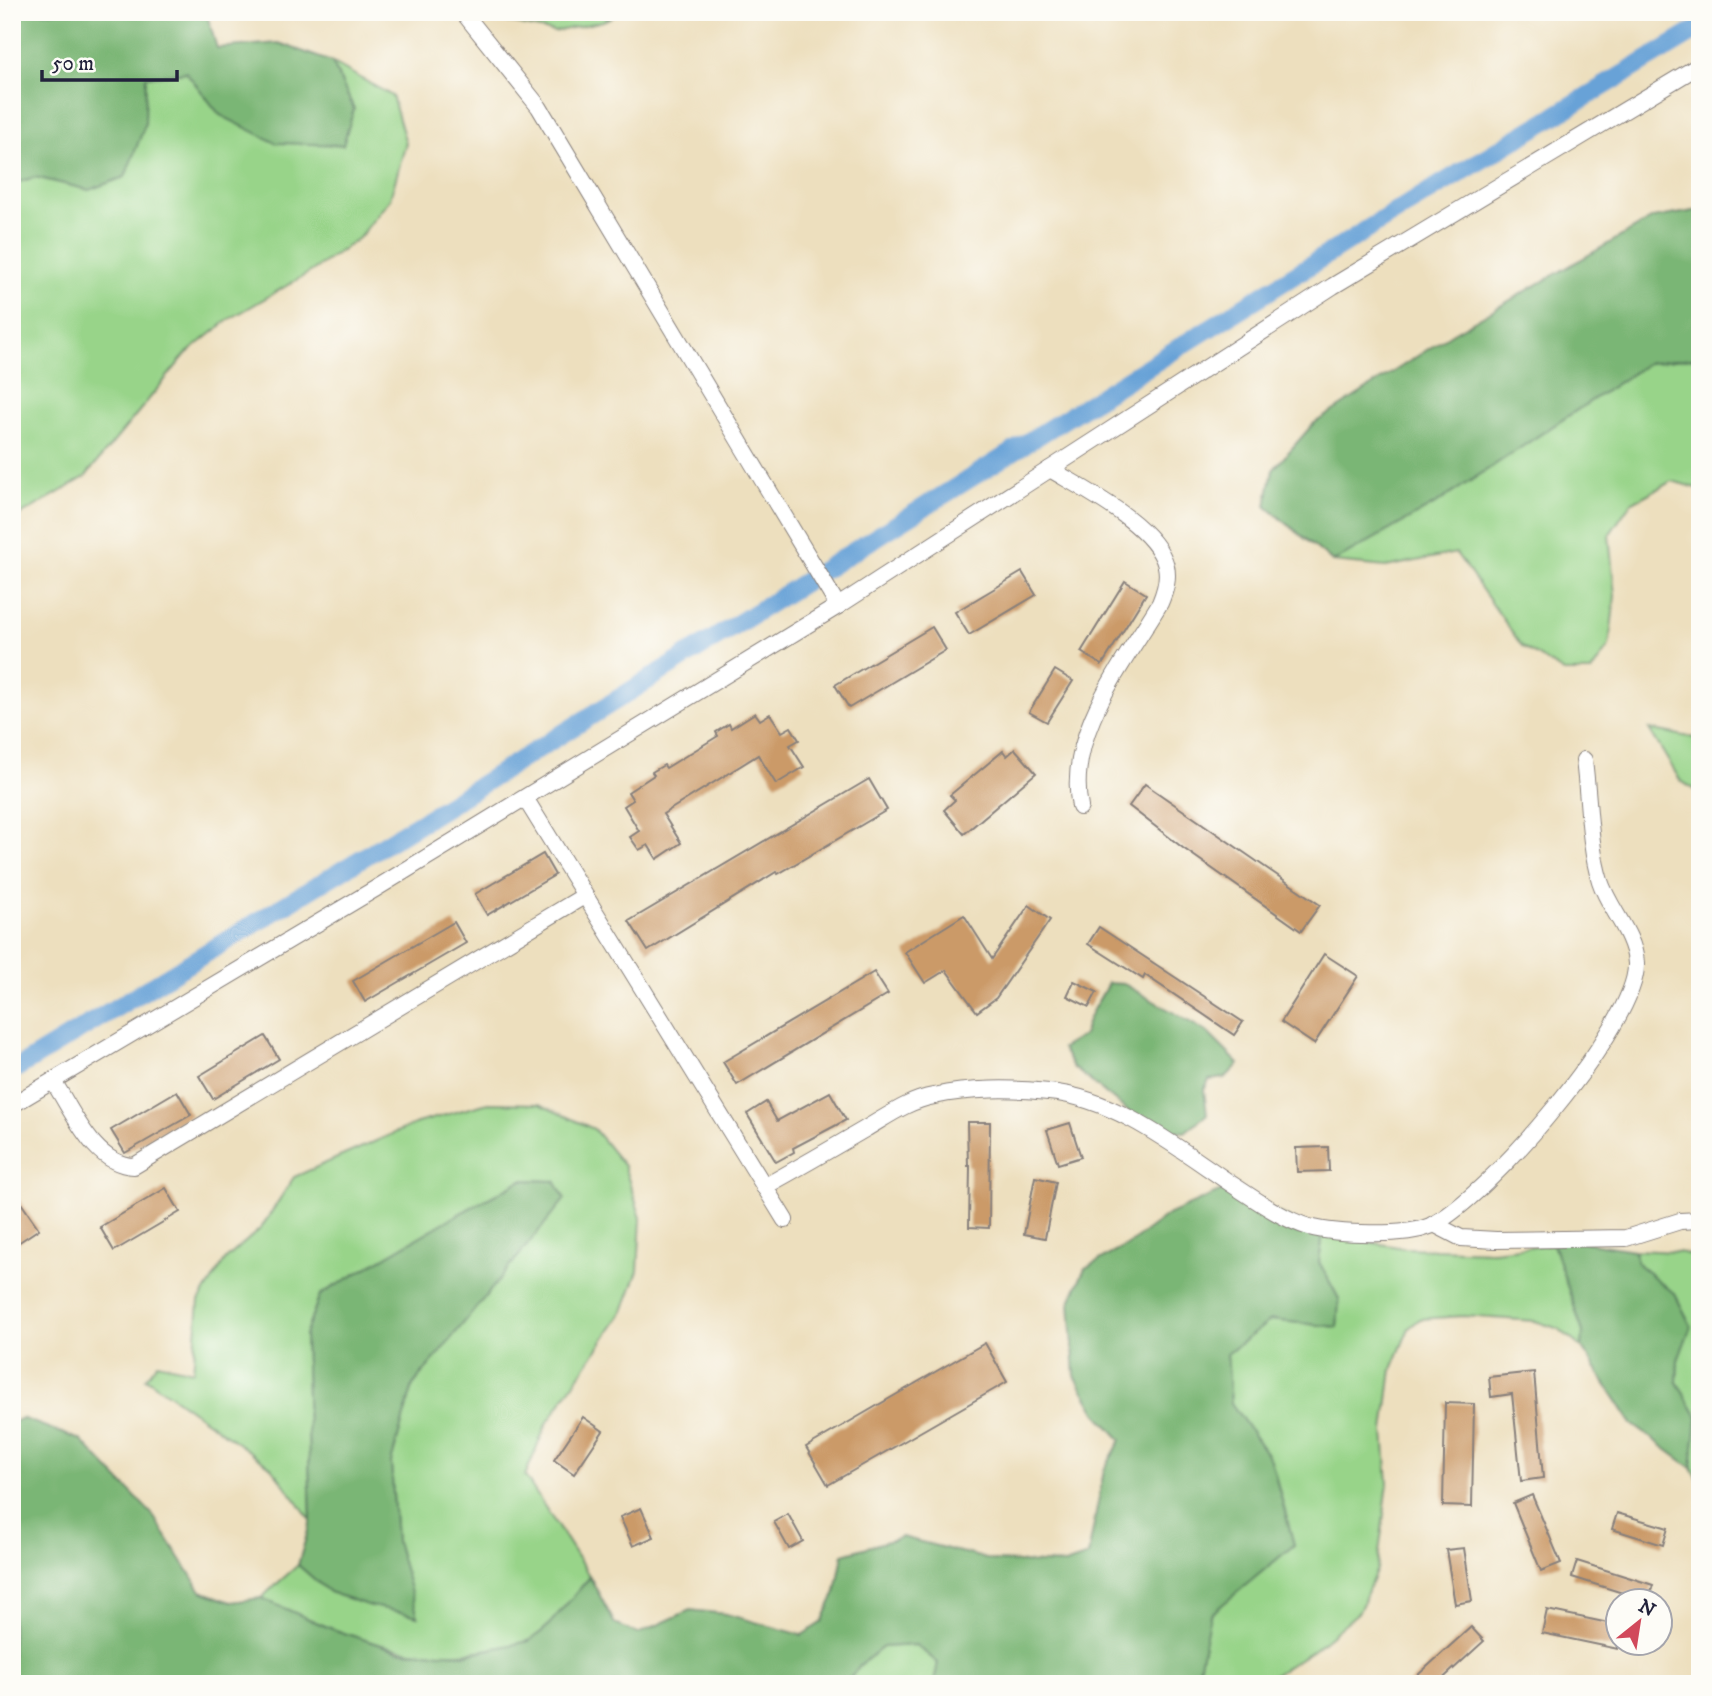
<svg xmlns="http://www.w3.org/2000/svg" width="1712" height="1696" font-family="'IM FELL DW Pica',serif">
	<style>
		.green { fill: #98d489; stroke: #5d7b62; stroke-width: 2 }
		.forest { fill: #7ab675; stroke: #4e6c58; stroke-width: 2 }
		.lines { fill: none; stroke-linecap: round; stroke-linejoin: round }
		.canal { stroke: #67a2d7; stroke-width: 19 }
		.building { fill: #cb9a68 }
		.minor-casing { stroke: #88807c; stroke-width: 18 }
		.minor { stroke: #fff; stroke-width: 16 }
	</style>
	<rect width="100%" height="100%" fill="#fdfcf7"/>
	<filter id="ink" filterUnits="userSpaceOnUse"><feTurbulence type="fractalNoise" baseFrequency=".0143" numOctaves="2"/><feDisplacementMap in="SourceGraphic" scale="14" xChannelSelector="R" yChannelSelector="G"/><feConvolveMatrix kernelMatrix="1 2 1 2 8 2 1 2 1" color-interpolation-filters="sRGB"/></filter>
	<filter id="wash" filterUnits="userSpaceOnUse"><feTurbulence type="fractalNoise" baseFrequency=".00686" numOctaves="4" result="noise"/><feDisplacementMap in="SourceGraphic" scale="28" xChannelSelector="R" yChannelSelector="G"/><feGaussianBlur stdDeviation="1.57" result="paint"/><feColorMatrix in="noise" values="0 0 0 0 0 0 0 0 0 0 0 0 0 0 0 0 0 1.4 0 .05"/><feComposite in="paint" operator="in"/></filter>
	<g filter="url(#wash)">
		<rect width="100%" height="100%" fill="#eddfbe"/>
		<!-- green -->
		<g class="green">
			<polygon points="494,12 622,12 603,21 554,32 498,20"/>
			<polygon points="332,62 392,96 406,143 390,199 359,238 312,271 228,320 186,354 85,477 12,520 12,184 35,177 89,190 144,125 146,77 186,72 220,115 354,109"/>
			<polygon points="1700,357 1700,489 1672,481 1631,503 1609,535 1615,596 1609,646 1591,672 1564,672 1522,646 1456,553 1386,567 1333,562 1437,503 1648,363"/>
			<polygon points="1649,729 1700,739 1700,794 1680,780"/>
			<path d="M488,1103L539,1104L594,1129L624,1166L641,1218L638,1271L623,1311L546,1425L525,1476L590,1577C571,1597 555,1625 531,1639C522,1645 507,1646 495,1648C408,1667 339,1632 261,1598L298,1565L330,1592L417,1616L396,1541L391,1462L413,1385L564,1199L555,1181L522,1180L455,1216L320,1295L305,1335L311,1520L270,1466L146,1378L158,1363L193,1371L199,1301L226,1259L261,1228L294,1177L417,1123Z"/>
			<polygon points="1323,1234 1404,1248 1493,1251 1553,1244 1583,1332 1582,1348 1559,1329 1535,1321 1463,1316 1420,1319 1409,1328 1392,1369 1384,1431 1388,1483 1377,1569 1359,1612 1313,1650 1260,1684 1196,1684 1209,1615 1294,1545 1271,1460 1231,1403 1227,1354 1271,1320 1337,1327 1339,1299 1319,1262"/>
			<polygon points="1633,1250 1678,1252 1700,1257 1700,1482 1692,1468 1697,1417 1677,1382 1678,1360 1691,1325 1675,1295 1639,1265"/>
			<polygon points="916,1645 938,1663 934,1682 940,1684 846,1684 860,1665 883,1647"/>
		</g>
		<!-- forest -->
		<g class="forest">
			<polygon points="12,12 206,12 217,48 279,43 332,62 354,109 343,145 276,143 220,115 186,72 146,77 145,125 125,177 89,190 35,177 12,184"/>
			<polygon points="1700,210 1700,357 1648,363 1437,503 1333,562 1266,506 1273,470 1313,424 1453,333 1653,218"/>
			<path d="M1108,983L1124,984L1207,1032L1239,1064L1225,1078L1209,1080L1204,1090L1207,1114L1185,1132L1149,1128L1073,1067L1062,1048L1084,1035C1087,1013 1099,1003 1108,983Z"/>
			<polygon points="522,1180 555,1181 565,1199 413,1385 391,1462 396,1541 418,1616 367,1605 329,1592 298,1565 311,1520 305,1335 320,1295 455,1216"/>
			<polygon points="1226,1189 1323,1234 1319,1262 1339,1299 1337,1327 1271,1320 1227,1354 1231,1403 1271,1460 1294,1545 1210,1615 1196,1684 940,1684 934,1682 938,1663 916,1645 883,1647 860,1665 846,1684 12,1684 12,1423 22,1418 81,1440 152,1514 201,1591 231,1602 261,1598 332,1629 399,1651 467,1654 529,1641 545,1629 590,1577 615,1624 638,1634 690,1610 726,1614 802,1635 822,1622 836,1592 843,1554 902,1537 995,1561 1065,1564 1088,1556 1104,1470 1121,1440 1098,1415 1075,1376 1070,1302 1085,1268 1128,1245 1169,1214"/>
			<polygon points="1578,1241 1633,1250 1639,1265 1675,1294 1691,1326 1678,1360 1677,1382 1697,1417 1692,1468 1632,1424 1582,1348 1583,1332 1553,1244"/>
		</g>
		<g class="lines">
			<!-- canal -->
			<polyline class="canal" points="12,1071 428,818 1387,217 1700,28"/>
		</g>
		<g id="blocks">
			<!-- building -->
			<g class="building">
				<polygon points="1022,572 1036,595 969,635 955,612"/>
				<polygon points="1125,581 1146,594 1102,665 1081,652"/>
				<polygon points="932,627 946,650 849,708 835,685"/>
				<polygon points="1055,670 1073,681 1047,722 1029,712"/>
				<polygon points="755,713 760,720 770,714 782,732 791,727 799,740 790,745 804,767 776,784 758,755 663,814 681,843 657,859 648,845 639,850 630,837 639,831 624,806 633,800 628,792 654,775 652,772 664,765 666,768 718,736 716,732 729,724 731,728"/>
				<polygon points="1015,749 1036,773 964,834 944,810 955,800 950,795 1003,751 1007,756"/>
				<polygon points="869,779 887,810 778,874 776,872 648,951 629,921"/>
				<polygon points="1145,784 1320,905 1301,931 1183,848 1129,806"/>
				<polygon points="543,854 555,875 487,915 475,894"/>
				<polygon points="1029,905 1050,920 996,998 977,1012 946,970 925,983 905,952 964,915 992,959"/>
				<polygon points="454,922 466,943 365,1002 353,981"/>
				<polygon points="1099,927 1243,1022 1234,1035 1145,975 1143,979 1088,944"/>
				<polygon points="1324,954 1358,976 1314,1044 1281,1022"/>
				<polygon points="874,972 888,994 737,1085 723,1062"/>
				<polygon points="1074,981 1097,992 1089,1007 1067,996"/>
				<polygon points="265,1036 279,1059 213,1099 199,1076"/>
				<polygon points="177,1091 191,1115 125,1153 111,1130"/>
				<polygon points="830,1092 846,1120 793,1148 794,1152 776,1162 747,1114 766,1102 777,1121"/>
				<polygon points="967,1122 990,1122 989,1228 969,1227 970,1166 968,1166"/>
				<polygon points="1070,1123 1081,1157 1058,1164 1047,1130"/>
				<polygon points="1328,1147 1329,1171 1297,1172 1296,1148"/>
				<polygon points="1035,1177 1056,1182 1045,1238 1024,1234"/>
				<polygon points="166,1188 180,1212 114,1251 100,1227"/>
				<polygon points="12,1190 39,1229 12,1247"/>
				<polygon points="985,1343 1007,1382 828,1485 806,1447"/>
				<polygon points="1534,1372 1543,1478 1521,1481 1512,1394 1491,1397 1489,1377"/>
				<polygon points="1445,1403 1474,1404 1472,1507 1443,1506"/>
				<polygon points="583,1417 603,1431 574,1474 554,1460"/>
				<polygon points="1532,1495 1561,1563 1541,1571 1513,1503"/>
				<polygon points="641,1508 654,1537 633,1546 620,1517"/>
				<polygon points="1617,1513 1668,1528 1663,1545 1612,1529"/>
				<polygon points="788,1514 803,1541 789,1549 774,1522"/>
				<polygon points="1464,1548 1472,1601 1455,1604 1446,1550"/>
				<polygon points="1577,1561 1653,1585 1648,1601 1572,1577"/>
				<polygon points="1547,1610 1618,1625 1618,1649 1542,1633"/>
				<polygon points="1471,1627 1484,1641 1437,1684 1408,1684"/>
			</g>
		</g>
	</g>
	<g filter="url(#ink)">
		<use href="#blocks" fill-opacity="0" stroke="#88807c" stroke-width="2"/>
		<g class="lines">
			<!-- minor casing -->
			<g class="minor-casing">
				<g id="minor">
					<polyline points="463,12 539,107 838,606"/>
					<path d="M1050,469C1083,489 1156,525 1166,566C1169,579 1165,591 1160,603C1125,662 1065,734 1080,807"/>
					<polyline points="525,798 785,1220"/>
					<path d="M53,1081C73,1111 94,1165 134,1166L584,896"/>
					<polyline points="12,1105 375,889 838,606 1333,286 1700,65"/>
					<path d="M764,1187C798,1168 831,1149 865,1129C886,1117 909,1100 934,1096C969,1088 1013,1088 1049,1092C1117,1098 1180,1150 1236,1187C1259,1202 1283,1219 1309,1227C1337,1234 1404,1237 1430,1226C1485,1201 1639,1023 1636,963C1634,933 1609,909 1600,881C1589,846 1589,798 1584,760"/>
					<polyline points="1434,1224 1461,1238 1496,1240 1626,1238 1680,1221 1700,1220"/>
				</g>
			</g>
			<!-- minor -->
			<use href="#minor" class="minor"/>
		</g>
	</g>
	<!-- margin -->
	<rect width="1712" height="1696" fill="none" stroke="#fdfcf7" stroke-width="42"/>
	<!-- north arrow -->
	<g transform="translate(1639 1622) rotate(30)"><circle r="33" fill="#fdfcf7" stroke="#a5a5ac" stroke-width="2"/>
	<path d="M0-5L12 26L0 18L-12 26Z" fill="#d1495b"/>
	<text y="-10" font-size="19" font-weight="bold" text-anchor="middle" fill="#22223b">N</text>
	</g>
	<!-- scale -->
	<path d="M42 70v10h135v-10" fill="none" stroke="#22223b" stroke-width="3.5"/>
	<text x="52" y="70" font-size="21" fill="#22223b" stroke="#fdfcf7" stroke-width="5" paint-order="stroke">50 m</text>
</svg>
